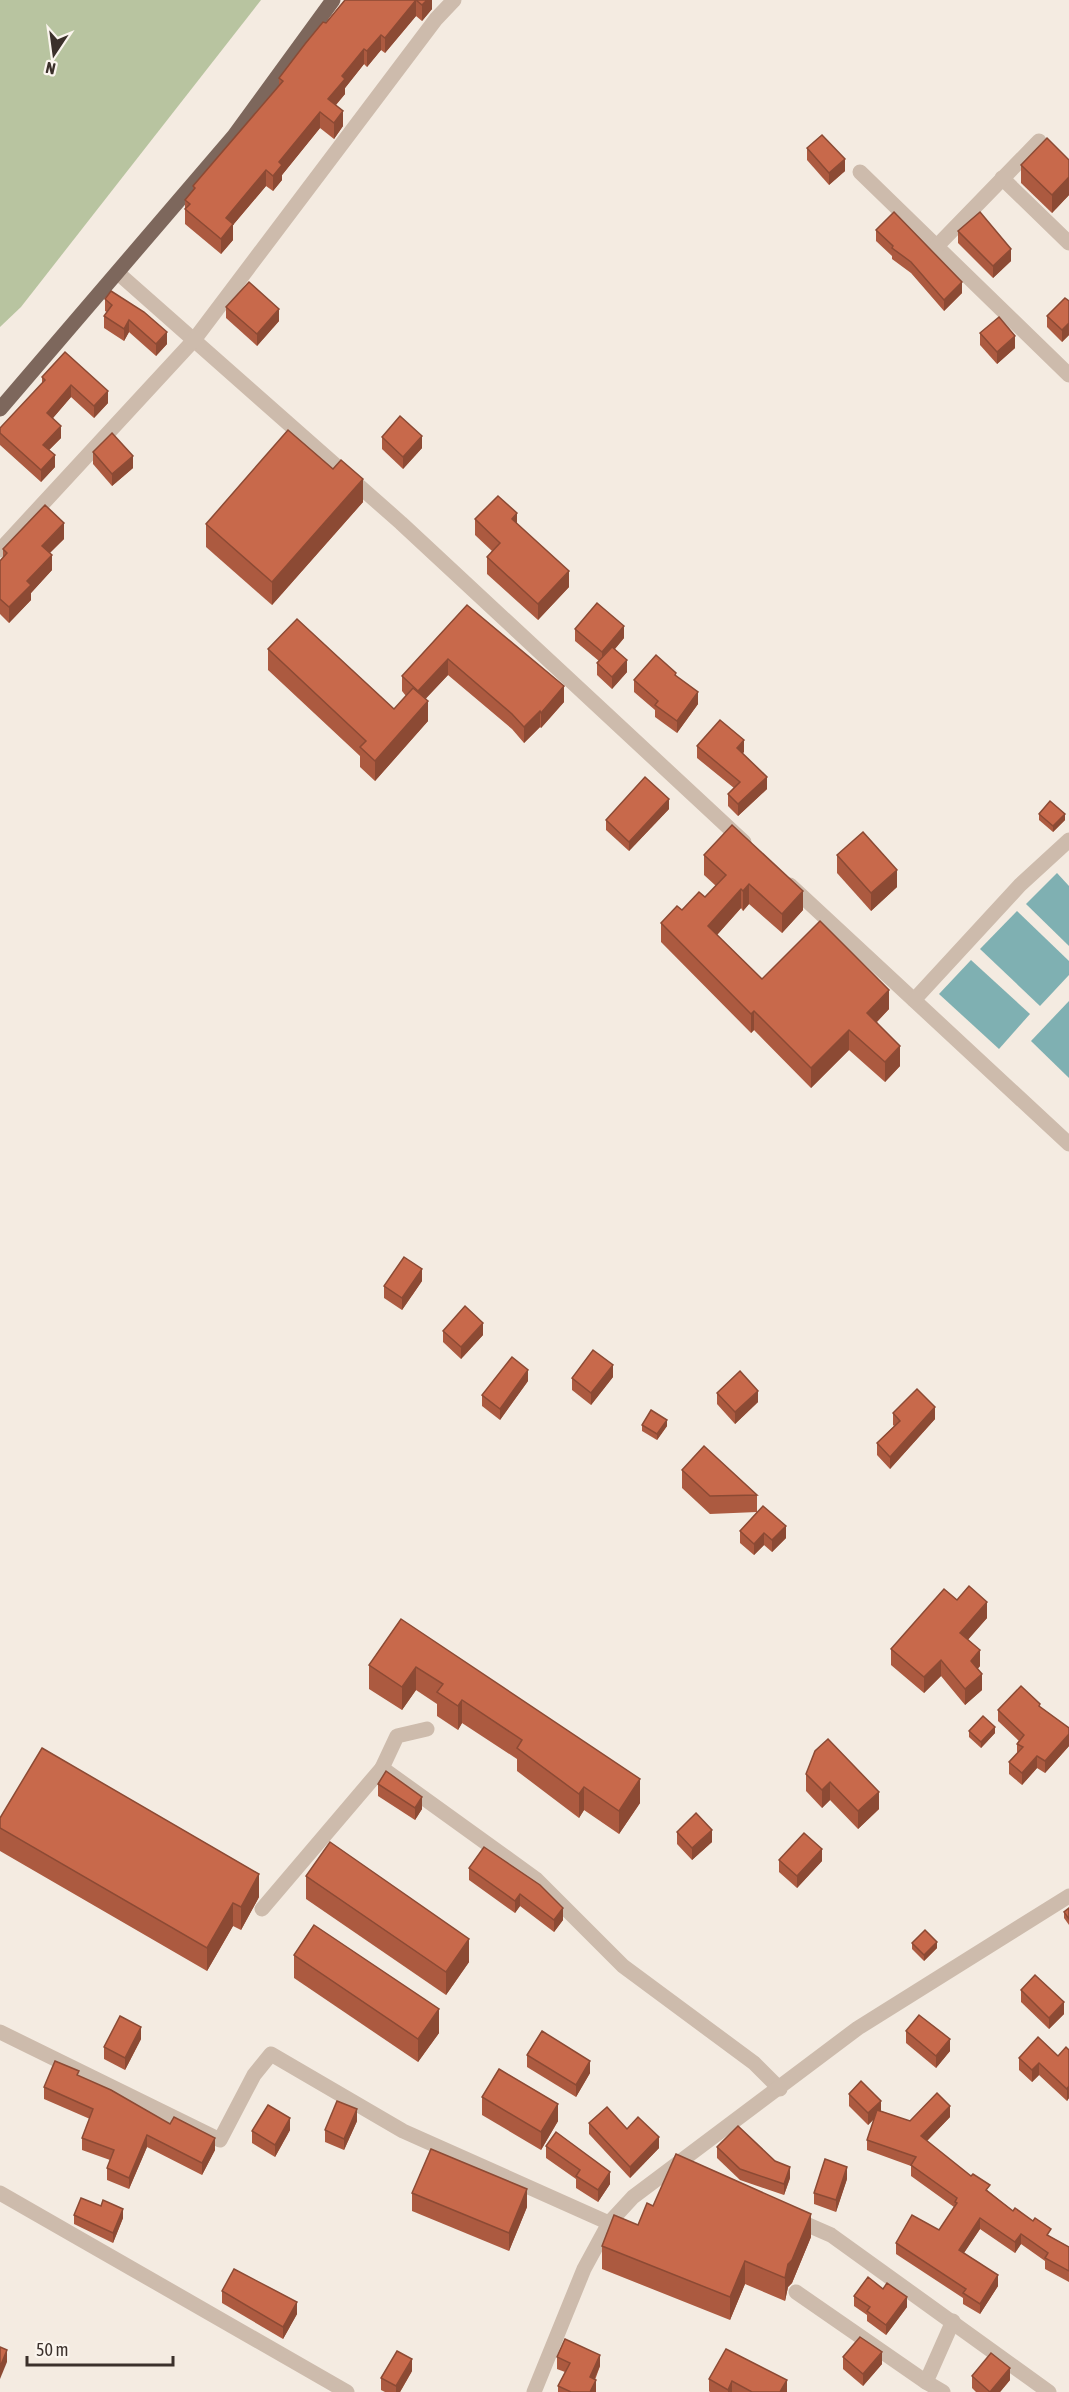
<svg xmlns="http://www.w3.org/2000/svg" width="1069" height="2392" font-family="'Asap Condensed',sans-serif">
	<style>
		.green { fill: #b8c4a0 }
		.water { fill: #7fb0b2 }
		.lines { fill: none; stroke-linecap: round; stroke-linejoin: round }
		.minor { stroke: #cdbbac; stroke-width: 15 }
		.major { stroke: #7d675c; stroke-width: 15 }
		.wall { fill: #ac5a40 }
		.shaded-wall { fill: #8c4a34 }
		.building { fill: #c8694b; stroke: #8c4a34; stroke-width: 1.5 }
	</style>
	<rect width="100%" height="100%" fill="#f4ebe1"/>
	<!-- green -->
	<polygon class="green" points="0,0 261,0 21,307 0,327"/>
	<!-- water -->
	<g class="water">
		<polygon points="1057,873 1069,886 1069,946 1026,904"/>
		<polygon points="1017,911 1069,961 1069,975 1040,1006 980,949"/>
		<polygon points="971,960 1030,1014 999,1049 939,994"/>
		<polygon points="1069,1001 1069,1078 1031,1041"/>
	</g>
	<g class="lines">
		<!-- minor -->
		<g class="minor">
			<polyline points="860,172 1069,375"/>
			<polyline points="1002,178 1069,243"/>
			<polyline points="937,246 1039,141"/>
			<polyline points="118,273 401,523 744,842"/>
			<polyline points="0,550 194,340 436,19 454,0"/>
			<polyline points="790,885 1069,1144"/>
			<polyline points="914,1000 1020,885 1069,840"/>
			<polyline points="382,1768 536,1879 623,1966 754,2063 780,2089"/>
			<polyline points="262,1909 382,1768 397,1736 427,1729"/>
			<polyline points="0,2032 220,2140 254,2075 271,2054 403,2131 609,2223"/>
			<polyline points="0,2193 347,2392"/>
			<polyline points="792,2218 831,2235 1049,2392"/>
			<polyline points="796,2292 926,2382"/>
			<polyline points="534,2392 584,2269 609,2223 633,2197 858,2028 1069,1896"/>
			<polyline points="943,2392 926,2382 953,2321"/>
		</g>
		<!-- major -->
		<polyline class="major" points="0,409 234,136 333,0"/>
	</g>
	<!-- wall -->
	<g class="wall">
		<polygon points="345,0 432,0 432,9 422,21 416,16 385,53 381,50 367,67 364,64 345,88 345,94 336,105 343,126 334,139 320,128 282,175 282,180 273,191 266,186 233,225 233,240 221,254 185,224 185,200 193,190 193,186 279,87 279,78"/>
		<polygon points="807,148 845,171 829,185 807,160"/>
		<polygon points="1069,160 1069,195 1052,213 1021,183 1021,165"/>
		<polygon points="876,230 962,293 944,311 911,273 892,259 892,256 876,241"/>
		<polygon points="958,231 1011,261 993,278 958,243"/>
		<polygon points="105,299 167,344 156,356 129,332 124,341 104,328 104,316 107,312 105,311"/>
		<polygon points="1069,301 1069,335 1062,342 1047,327 1047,316"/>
		<polygon points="226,307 279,321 257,346 226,318"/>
		<polygon points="980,333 1015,348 997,364 980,345"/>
		<polygon points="65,352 108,403 94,418 71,397 52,419 61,438 49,450 55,467 41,482 0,445 0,428 42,384 42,377"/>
		<polygon points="382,437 422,448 403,469 382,449"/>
		<polygon points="93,452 133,468 112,486 93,464"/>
		<polygon points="333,469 363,502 272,605 206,547 206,524"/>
		<polygon points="475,519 517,524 569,587 538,620 487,574 487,557 492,551 475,535"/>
		<polygon points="64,539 49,553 52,570 31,593 31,600 9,623 0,614 0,561 3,558 3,549"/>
		<polygon points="467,605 564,702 541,728 540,727 524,743 512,729 448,675 426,698 428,721 375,781 360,767 360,756 268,670 268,649 394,709 406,696 402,691 402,676"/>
		<polygon points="575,629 624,638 615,649 627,672 612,689 597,675 597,663 599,661 575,641"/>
		<polygon points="676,676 698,704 677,733 655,717 655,710 634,692 634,680"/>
		<polygon points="697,746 744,752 742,753 767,789 738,816 728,806 728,794 734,788 697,758"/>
		<polygon points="669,809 629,851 606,830 606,820"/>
		<polygon points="1039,814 1065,820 1053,832 1039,820"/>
		<polygon points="704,855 803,910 782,933 749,904 743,911 741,908 717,935 762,979 889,1009 877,1022 900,1066 885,1082 849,1050 811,1088 754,1030 751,1033 661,942 661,923 705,897 716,886 704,875"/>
		<polygon points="837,855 897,887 871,911 837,873"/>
		<polygon points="422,1281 402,1310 384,1298 384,1286"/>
		<polygon points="443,1331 483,1335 461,1359 443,1342"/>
		<polygon points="613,1377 591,1405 572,1390 572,1378"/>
		<polygon points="528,1381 500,1420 482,1406 482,1395"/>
		<polygon points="717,1393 758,1402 735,1424 717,1404"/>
		<polygon points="893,1413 935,1419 890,1469 877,1455 877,1443 894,1426 893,1425"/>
		<polygon points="642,1425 667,1426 657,1440 642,1431"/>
		<polygon points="682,1470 757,1495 757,1512 786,1538 772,1552 764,1545 754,1555 740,1543 740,1531 757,1512 710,1514 682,1488"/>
		<polygon points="957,1600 987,1618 968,1639 980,1666 977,1669 982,1690 965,1705 941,1676 924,1693 891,1665 891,1649"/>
		<polygon points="401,1619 640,1803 619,1834 584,1810 579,1818 517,1771 517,1759 462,1723 458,1730 437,1716 437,1704 416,1690 402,1710 369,1689 369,1665"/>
		<polygon points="1040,1707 1069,1728 1069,1746 1045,1773 1037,1768 1022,1785 1009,1774 1009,1762 1017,1754 1017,1744 1019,1741 998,1721 998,1710"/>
		<polygon points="969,1731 995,1733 981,1748 969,1737"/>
		<polygon points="815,1751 879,1809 858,1829 830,1800 822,1808 806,1791 806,1774"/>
		<polygon points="378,1784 422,1809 415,1820 378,1796"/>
		<polygon points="0,1818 259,1897 241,1930 233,1926 207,1971 0,1851"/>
		<polygon points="677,1832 712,1842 692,1860 677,1844"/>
		<polygon points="484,1847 563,1920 554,1932 520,1906 515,1913 469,1880 469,1868"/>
		<polygon points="779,1860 822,1861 797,1888 779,1872"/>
		<polygon points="306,1876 469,1962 446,1995 306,1899"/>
		<polygon points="1069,1908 1069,1925 1064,1918 1064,1912"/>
		<polygon points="912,1943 937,1948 924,1961 912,1949"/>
		<polygon points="294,1955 439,2033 418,2062 294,1978"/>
		<polygon points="1021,1990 1064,2014 1049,2029 1021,2002"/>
		<polygon points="906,2031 950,2051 936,2068 906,2043"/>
		<polygon points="141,2039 125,2070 104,2059 104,2047"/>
		<polygon points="1069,2050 1069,2098 1067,2101 1039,2075 1032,2082 1019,2070 1019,2058 1058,2056"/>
		<polygon points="527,2055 590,2073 576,2097 527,2067"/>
		<polygon points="79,2076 215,2150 202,2175 147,2147 129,2189 107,2180 107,2168 110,2160 82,2150 82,2138 90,2119 44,2099 44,2087"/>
		<polygon points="849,2094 881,2111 910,2121 950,2117 927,2141 1013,2211 1051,2237 1069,2247 1069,2282 1045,2269 1045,2261 1021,2244 1015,2253 980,2229 964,2253 998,2286 980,2314 963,2304 963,2298 896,2254 896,2243 939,2230 954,2207 911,2176 911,2166 867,2150 867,2140 874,2119 868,2125 849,2106"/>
		<polygon points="482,2097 558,2121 541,2150 482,2115"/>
		<polygon points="357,2121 344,2150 325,2142 325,2130"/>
		<polygon points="589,2123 627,2129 659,2148 630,2178 589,2134"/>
		<polygon points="290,2130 275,2157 252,2143 252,2131"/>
		<polygon points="546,2146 610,2184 598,2202 576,2188 576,2179 546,2158"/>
		<polygon points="717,2147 790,2178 784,2195 740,2180 717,2158"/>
		<polygon points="847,2179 836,2212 814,2204 814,2193"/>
		<polygon points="412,2193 527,2207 509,2251 412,2211"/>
		<polygon points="101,2206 123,2218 113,2243 74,2224 74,2215"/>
		<polygon points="653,2206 811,2237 792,2283 788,2287 785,2301 745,2284 730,2320 602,2269 602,2246 638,2225"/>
		<polygon points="222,2291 297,2314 283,2339 222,2303"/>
		<polygon points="854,2296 907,2307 886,2335 867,2321 867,2315 854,2306"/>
		<polygon points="557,2357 600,2366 595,2380 596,2392 558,2392 558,2386 565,2372 557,2369"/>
		<polygon points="843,2357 882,2364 863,2386 843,2369"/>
		<polygon points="412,2371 400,2392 385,2392 381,2390 381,2378"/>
		<polygon points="972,2376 1010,2380 1000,2392 976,2392 972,2388"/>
		<polygon points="709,2379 787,2380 787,2392 710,2392 709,2391"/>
	</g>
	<!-- shaded-wall -->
	<g class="shaded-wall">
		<polygon points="416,0 416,16 385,53 385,38"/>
		<polygon points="427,0 432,0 432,9 422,21 422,5"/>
		<polygon points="381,35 381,50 367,67 367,51"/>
		<polygon points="364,49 364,64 345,88 345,94 328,114 328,99 342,76"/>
		<polygon points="343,111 343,126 334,139 334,123"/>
		<polygon points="320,112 320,128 282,175 282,180 273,191 273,176 279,162"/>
		<polygon points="845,159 845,171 829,185 829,173"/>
		<polygon points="266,170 266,186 233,225 233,240 221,254 221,239 226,218"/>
		<polygon points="1069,177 1069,195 1052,213 1052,195"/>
		<polygon points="1011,249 1011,261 993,278 993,266"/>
		<polygon points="962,282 962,293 944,311 944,300"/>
		<polygon points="279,309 279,321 257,346 257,334"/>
		<polygon points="129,320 129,332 124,341 124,329"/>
		<polygon points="1069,323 1069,335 1062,342 1062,330"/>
		<polygon points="167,332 167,344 156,356 156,344"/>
		<polygon points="1015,336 1015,348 997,364 997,352"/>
		<polygon points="71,385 71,397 47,425 47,413"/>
		<polygon points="108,391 108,403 94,418 94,406"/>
		<polygon points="61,426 61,438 43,456 43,445"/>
		<polygon points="422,436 422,448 403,469 403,457"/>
		<polygon points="55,455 55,467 41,482 41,470"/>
		<polygon points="133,456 133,468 112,486 112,474"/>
		<polygon points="363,479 363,502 272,605 272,582"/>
		<polygon points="517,513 517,530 512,519"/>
		<polygon points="64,523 64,539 42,561 42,546"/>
		<polygon points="52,555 52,570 31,593 31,600 9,623 9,607 27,581"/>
		<polygon points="569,571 569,587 538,620 538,604"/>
		<polygon points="624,626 624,638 602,664 602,652"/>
		<polygon points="448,659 448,675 418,707 418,691"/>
		<polygon points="627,660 627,672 612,689 612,677"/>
		<polygon points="564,686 564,702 541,728 541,713"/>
		<polygon points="698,692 698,704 677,733 677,721"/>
		<polygon points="428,701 428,721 375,781 375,761"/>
		<polygon points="540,711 540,727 524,743 524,727"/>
		<polygon points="744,740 744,752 737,760 737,748"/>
		<polygon points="767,777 767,789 738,816 738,804"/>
		<polygon points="669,799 669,809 629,851 629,842"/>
		<polygon points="1065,814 1065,820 1053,832 1053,826"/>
		<polygon points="897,870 897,887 871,911 871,893"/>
		<polygon points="749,884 749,904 743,911 743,891"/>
		<polygon points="741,889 741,908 708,945 708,926"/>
		<polygon points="803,891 803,910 782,933 782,914"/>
		<polygon points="889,990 889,1009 867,1032 867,1013"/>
		<polygon points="754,1011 754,1030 751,1033 751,1014"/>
		<polygon points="849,1030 849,1050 811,1088 811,1068"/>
		<polygon points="900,1046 900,1066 885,1082 885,1062"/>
		<polygon points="422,1269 422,1281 402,1310 402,1298"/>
		<polygon points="483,1323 483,1335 461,1359 461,1347"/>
		<polygon points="613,1365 613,1377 591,1405 591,1393"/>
		<polygon points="528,1370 528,1381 500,1420 500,1409"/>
		<polygon points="758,1391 758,1402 735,1424 735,1412"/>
		<polygon points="935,1407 935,1419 890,1469 890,1457"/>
		<polygon points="667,1420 667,1426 657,1440 657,1434"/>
		<polygon points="786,1526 786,1538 772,1552 772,1540"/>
		<polygon points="764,1533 764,1545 754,1555 754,1544"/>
		<polygon points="987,1602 987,1618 960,1649 960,1633"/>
		<polygon points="980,1650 980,1666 971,1677 971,1661"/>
		<polygon points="941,1660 941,1676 924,1693 924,1677"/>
		<polygon points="416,1667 416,1690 402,1710 402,1687"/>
		<polygon points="982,1674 982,1690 965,1705 965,1689"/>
		<polygon points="462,1700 462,1723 458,1730 458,1706"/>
		<polygon points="995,1727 995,1733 981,1748 981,1742"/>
		<polygon points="1069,1734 1069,1746 1045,1773 1045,1761"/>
		<polygon points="1037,1756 1037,1768 1022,1785 1022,1773"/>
		<polygon points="640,1779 640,1803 619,1834 619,1811"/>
		<polygon points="830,1782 830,1800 822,1808 822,1790"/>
		<polygon points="584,1787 584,1810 579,1818 579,1794"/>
		<polygon points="879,1792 879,1809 858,1829 858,1811"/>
		<polygon points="422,1797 422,1809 415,1820 415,1808"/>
		<polygon points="712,1830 712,1842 692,1860 692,1848"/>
		<polygon points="822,1849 822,1861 797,1888 797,1876"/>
		<polygon points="259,1874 259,1897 241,1930 241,1907"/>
		<polygon points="520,1894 520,1906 515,1913 515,1901"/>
		<polygon points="233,1903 233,1926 207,1971 207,1948"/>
		<polygon points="563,1908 563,1920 554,1932 554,1920"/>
		<polygon points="469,1939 469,1962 446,1995 446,1972"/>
		<polygon points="937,1942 937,1948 924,1961 924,1955"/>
		<polygon points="1064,2002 1064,2014 1049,2029 1049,2018"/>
		<polygon points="439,2009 439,2033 418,2062 418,2039"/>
		<polygon points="141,2027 141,2039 125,2070 125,2058"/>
		<polygon points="950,2039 950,2051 936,2068 936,2056"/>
		<polygon points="590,2061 590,2073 576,2097 576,2085"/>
		<polygon points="1039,2063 1039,2075 1032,2082 1032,2070"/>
		<polygon points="1069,2086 1069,2098 1067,2101 1067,2089"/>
		<polygon points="881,2101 881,2112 868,2125 868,2113"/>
		<polygon points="558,2104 558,2121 541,2150 541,2132"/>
		<polygon points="950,2106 950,2117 921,2147 921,2136"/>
		<polygon points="357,2109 357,2121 344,2150 344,2139"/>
		<polygon points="290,2118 290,2130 275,2157 275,2145"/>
		<polygon points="147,2135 147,2147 129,2189 129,2178"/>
		<polygon points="659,2137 659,2148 630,2178 630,2167"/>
		<polygon points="215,2138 215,2150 202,2175 202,2163"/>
		<polygon points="790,2167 790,2178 784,2195 784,2184"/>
		<polygon points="847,2167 847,2179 836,2212 836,2200"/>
		<polygon points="610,2172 610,2184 598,2202 598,2190"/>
		<polygon points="527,2189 527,2207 509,2251 509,2233"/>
		<polygon points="123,2209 123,2218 113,2243 113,2233"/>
		<polygon points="811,2214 811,2237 792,2283 788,2287 785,2301 785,2278 788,2264"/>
		<polygon points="980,2218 980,2229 959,2260 959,2250"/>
		<polygon points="1021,2234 1021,2244 1015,2253 1015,2242"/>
		<polygon points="745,2261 745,2284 730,2320 730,2297"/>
		<polygon points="998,2275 998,2286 980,2314 980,2304"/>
		<polygon points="907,2297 907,2307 886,2335 886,2325"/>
		<polygon points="297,2302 297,2314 283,2339 283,2327"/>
		<polygon points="7,2350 7,2362 0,2379 0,2367"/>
		<polygon points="882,2352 882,2364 863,2386 863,2374"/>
		<polygon points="600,2355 600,2366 590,2389 590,2377"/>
		<polygon points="412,2359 412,2371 400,2392 396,2392 396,2386"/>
		<polygon points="1010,2368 1010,2380 1000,2392 990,2392"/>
		<polygon points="596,2380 596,2392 590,2392"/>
		<polygon points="787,2380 787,2392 780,2392"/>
		<polygon points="732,2381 732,2392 728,2392 728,2390"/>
	</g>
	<!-- building -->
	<g class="building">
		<polygon points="345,0 427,0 422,5 416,0 385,38 381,35 367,51 364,49 342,76 345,79 328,99 343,111 334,123 320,112 279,162 282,165 273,176 266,170 226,218 233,224 221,239 185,209 190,204 185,200 195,188 193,186 283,81 279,78 305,44 323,22 326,23"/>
		<polygon points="822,135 845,159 829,173 807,148"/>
		<polygon points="1047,138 1069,160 1069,177 1052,195 1021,165"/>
		<polygon points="894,212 962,282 944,300 911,262 892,248 893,246 876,230"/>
		<polygon points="980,212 1011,249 993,266 958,231"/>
		<polygon points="249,282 279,309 257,334 226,307"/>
		<polygon points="111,291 144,312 167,332 156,344 129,320 124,329 104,316 112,305 105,299"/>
		<polygon points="1065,298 1069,301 1069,323 1062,330 1047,316"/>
		<polygon points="999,317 1015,336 997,352 980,333"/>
		<polygon points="65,352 108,391 94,406 71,385 47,413 61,426 43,445 55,455 41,470 0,433 0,428 45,380 42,377"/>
		<polygon points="400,416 422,436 403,457 382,437"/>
		<polygon points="288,430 333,469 341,460 363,479 272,582 206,524"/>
		<polygon points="112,433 133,456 112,474 93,452"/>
		<polygon points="498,496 517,513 512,519 569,571 538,604 487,557 500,543 475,519"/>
		<polygon points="45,505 64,523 42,546 52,555 27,581 31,585 9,607 0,599 0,561 7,553 3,549"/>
		<polygon points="597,603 624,626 602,652 575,629"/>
		<polygon points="467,605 564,686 541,713 540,711 524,727 512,714 448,659 418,691 402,676"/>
		<polygon points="297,619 394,709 413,688 428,701 375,761 360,747 366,741 268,649"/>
		<polygon points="612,647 627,660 612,677 597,663"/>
		<polygon points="656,655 676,673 675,675 698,692 677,721 655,705 658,701 634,680"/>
		<polygon points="720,720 744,740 737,748 767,777 738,804 728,794 740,782 697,746"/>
		<polygon points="645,777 669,799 629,842 606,820"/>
		<polygon points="1050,801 1065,814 1053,826 1039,814"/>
		<polygon points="732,825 803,891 782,914 749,884 743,891 741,889 708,926 762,979 820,921 889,990 867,1013 900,1046 885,1062 849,1030 811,1068 754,1011 751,1014 661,923 677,906 682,910 699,892 705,897 726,875 704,855"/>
		<polygon points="863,832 897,870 871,893 837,855"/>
		<polygon points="404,1257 422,1269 402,1298 384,1286"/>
		<polygon points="465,1306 483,1323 461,1347 443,1331"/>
		<polygon points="593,1350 613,1365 591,1393 572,1378"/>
		<polygon points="512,1357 528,1370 500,1409 482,1395"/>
		<polygon points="740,1371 758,1391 735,1412 717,1393"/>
		<polygon points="917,1389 935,1407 890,1457 877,1443 900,1421 893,1413"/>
		<polygon points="651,1410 667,1420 657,1434 642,1425"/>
		<polygon points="704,1446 757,1495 710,1496 682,1470"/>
		<polygon points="763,1506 786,1526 772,1540 764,1533 754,1544 740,1531"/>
		<polygon points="969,1586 987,1602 960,1633 980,1650 971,1661 982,1674 965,1689 941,1660 924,1677 891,1649 944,1589 957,1600"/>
		<polygon points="401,1619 640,1779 619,1811 584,1787 579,1794 517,1748 522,1740 462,1700 458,1706 437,1692 443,1684 416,1667 402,1687 369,1665"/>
		<polygon points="1021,1686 1040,1704 1039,1706 1069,1728 1069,1734 1045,1761 1037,1756 1022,1773 1009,1762 1023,1747 1017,1744 1024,1735 998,1710"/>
		<polygon points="983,1716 995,1727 981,1742 969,1731"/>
		<polygon points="828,1739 879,1792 858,1811 830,1782 822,1790 806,1774 815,1751"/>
		<polygon points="42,1748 259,1874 241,1907 233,1903 207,1948 0,1828 0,1818"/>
		<polygon points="386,1771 422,1797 415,1808 378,1784"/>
		<polygon points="696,1813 712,1830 692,1848 677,1832"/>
		<polygon points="804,1833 822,1849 797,1876 779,1860"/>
		<polygon points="330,1842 469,1939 446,1972 306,1876"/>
		<polygon points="484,1847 540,1885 563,1908 554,1920 520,1894 515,1901 469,1868"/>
		<polygon points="1069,1908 1069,1919 1064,1912"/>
		<polygon points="314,1925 439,2009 418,2039 294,1955"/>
		<polygon points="925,1930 937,1942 924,1955 912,1943"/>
		<polygon points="1035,1975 1064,2002 1049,2018 1021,1990"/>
		<polygon points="919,2015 950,2039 936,2056 906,2031"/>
		<polygon points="120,2016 141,2027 125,2058 104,2047"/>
		<polygon points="542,2031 590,2061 576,2085 527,2055"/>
		<polygon points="1038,2037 1058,2056 1066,2047 1069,2050 1069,2086 1067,2089 1039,2063 1032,2070 1019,2058"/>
		<polygon points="55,2061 79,2071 77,2075 111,2090 170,2124 174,2117 215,2138 202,2163 147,2135 129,2178 107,2168 114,2150 82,2138 93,2109 44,2087"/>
		<polygon points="499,2069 558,2104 541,2132 482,2097"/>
		<polygon points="861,2081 881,2101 868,2113 849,2094"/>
		<polygon points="937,2093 950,2106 921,2136 971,2176 973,2174 990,2185 986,2190 1013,2211 1015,2208 1033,2221 1035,2218 1051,2229 1047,2235 1069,2247 1069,2271 1045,2258 1048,2253 1021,2234 1015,2242 980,2218 959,2250 998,2275 980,2304 963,2293 966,2289 896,2243 912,2215 939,2230 957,2203 955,2202 957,2198 911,2165 916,2157 867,2140 877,2110 910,2121"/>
		<polygon points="337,2101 357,2109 344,2139 325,2130"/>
		<polygon points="268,2105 290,2118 275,2145 252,2131"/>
		<polygon points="607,2107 627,2129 638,2117 659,2137 630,2167 589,2123"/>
		<polygon points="738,2126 775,2161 790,2167 784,2184 740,2169 717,2147"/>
		<polygon points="556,2132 610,2172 598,2190 576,2176 580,2170 546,2146"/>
		<polygon points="431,2149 527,2189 509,2233 412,2193"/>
		<polygon points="676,2154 811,2214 792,2260 788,2264 785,2278 745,2261 730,2297 602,2246 614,2215 638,2225 647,2203 653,2206"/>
		<polygon points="825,2159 847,2167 836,2200 814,2193"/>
		<polygon points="81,2198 101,2206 103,2200 123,2209 113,2233 74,2215"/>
		<polygon points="234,2269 297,2302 283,2327 222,2291"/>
		<polygon points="868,2277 883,2289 887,2283 907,2297 886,2325 867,2311 870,2307 854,2296"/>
		<polygon points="860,2337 882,2352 863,2374 843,2357"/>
		<polygon points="565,2339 600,2355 590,2377 596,2380 590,2392 571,2392 558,2386 570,2363 557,2357"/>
		<polygon points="0,2347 7,2350 0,2367"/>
		<polygon points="726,2349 787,2380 780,2392 752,2392 732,2381 728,2390 709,2379"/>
		<polygon points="397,2351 412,2359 396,2386 381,2378"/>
		<polygon points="991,2353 1010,2368 990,2392 972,2376"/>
	</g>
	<!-- north arrow -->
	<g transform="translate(54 54) rotate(193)" stroke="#fbf5ee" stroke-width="4.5" paint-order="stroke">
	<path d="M0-4.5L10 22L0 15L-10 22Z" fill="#3b302b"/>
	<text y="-9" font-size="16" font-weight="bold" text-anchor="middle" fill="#3b302b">N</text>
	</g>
	<!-- scale -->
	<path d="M27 2356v9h146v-9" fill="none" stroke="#3b302b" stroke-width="3"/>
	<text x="36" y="2356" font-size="18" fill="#3b302b" stroke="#fbf5ee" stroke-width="4.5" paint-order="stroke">50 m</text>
</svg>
